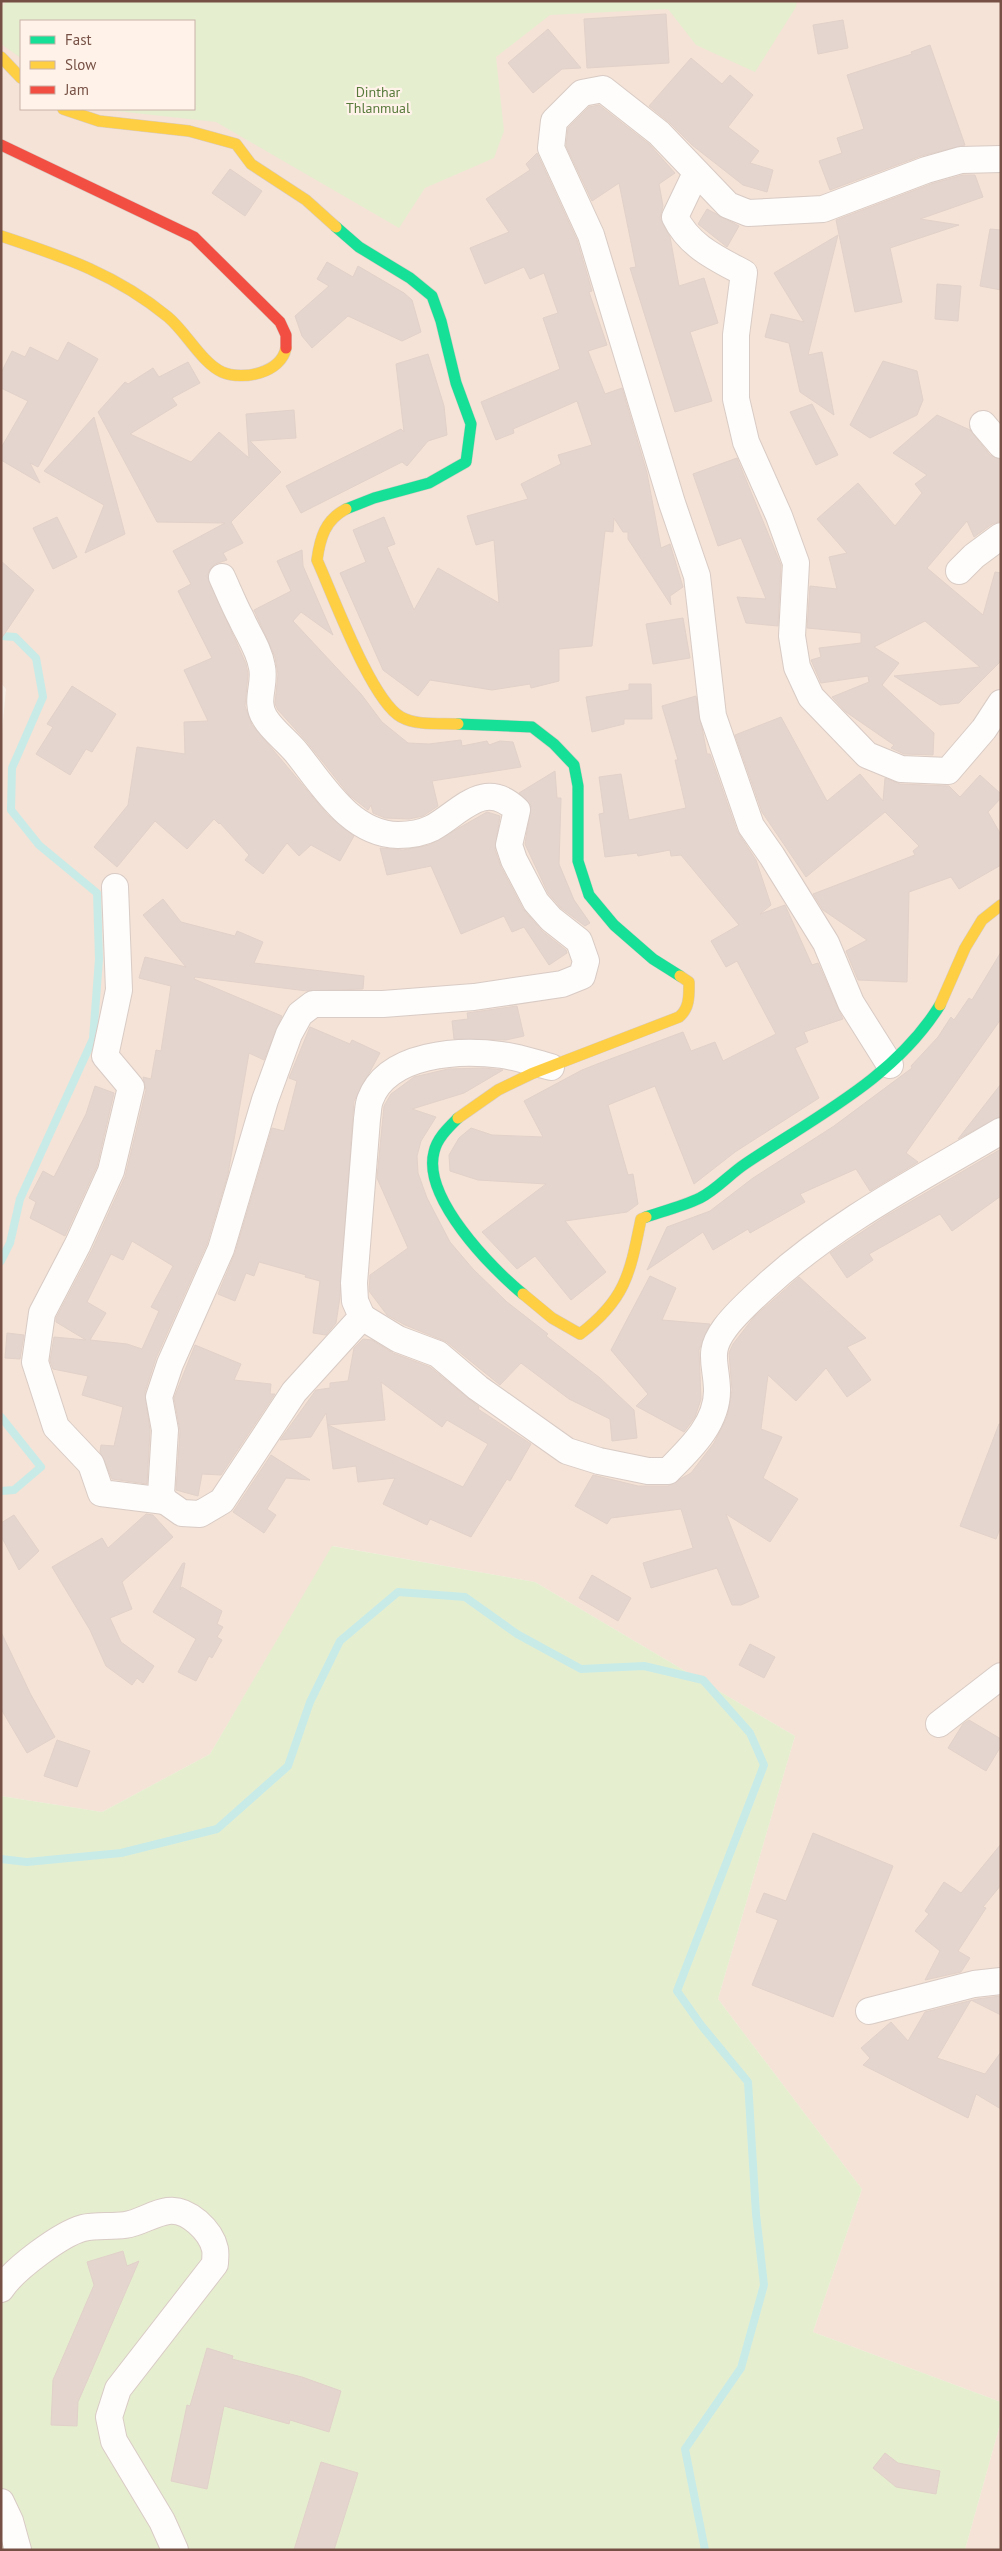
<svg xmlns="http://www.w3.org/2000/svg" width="1002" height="2551" font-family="'PT Sans',sans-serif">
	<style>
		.residential { fill: #f4e3d6; fill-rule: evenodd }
		.green { fill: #e6eed0 }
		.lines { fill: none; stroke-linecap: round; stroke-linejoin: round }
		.stream { stroke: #c8ebe8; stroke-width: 8 }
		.building { fill: #e4d5cf; stroke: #e1d1c9; fill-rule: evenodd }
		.street-casing { stroke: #d9cbc5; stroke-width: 28 }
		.fast-casing { stroke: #d8cac3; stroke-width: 12 }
		.slow-casing { stroke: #d8cac3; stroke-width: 12 }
		.jam-casing { stroke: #d8cac3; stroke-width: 12 }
		.street { stroke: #fefdfb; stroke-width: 26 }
		.fast { stroke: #16e098; stroke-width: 11 }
		.slow { stroke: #ffcf43; stroke-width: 11 }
		.jam { stroke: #f24e42; stroke-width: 11 }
		.labels { text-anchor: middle; stroke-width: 4.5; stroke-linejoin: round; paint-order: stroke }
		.park-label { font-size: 14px; fill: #56793a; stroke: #fff3e9 }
	</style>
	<rect width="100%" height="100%" fill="#f8efe7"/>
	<!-- residential -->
	<g class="residential">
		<path d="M1,1H1001V2402L813,2332L862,2189L718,1999L795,1736L535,1582L333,1546L210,1754L102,1812L1,1796V744L6,689L1,683ZM21,21H194V109H21Z"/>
		<polygon points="1001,2421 1001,2550 965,2550"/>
	</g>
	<!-- green -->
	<g class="green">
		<polygon points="3,1 797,1 796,7 755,72 696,45 668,9 550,15 496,57 504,131 494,158 425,188 399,228 216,122 99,109 194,109 194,21 21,21 21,58 1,44 1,6 5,4"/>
		<polygon points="332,1546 535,1582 795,1736 718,1999 862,2189 813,2332 1001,2402 1001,2421 965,2550 1,2550 1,1796 102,1812 210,1754"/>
	</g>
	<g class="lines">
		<!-- stream -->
		<g class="stream">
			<polyline points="1,636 15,637 36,658 43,697 12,768 11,810 39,845 97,893 99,959 93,1039 20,1199 10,1243 1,1261"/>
			<polyline points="1,1417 41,1467 14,1490 1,1491"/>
			<polyline points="1,1859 27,1862 121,1853 217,1829 288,1766 310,1702 340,1641 398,1592 465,1597 517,1634 581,1669 644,1666 703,1680 750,1733 764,1765 677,1991 701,2025 748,2082 756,2214 764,2285 741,2368 685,2449 705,2550"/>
		</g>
	</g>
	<!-- building -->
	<g class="building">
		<polygon points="666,14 669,63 587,68 584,19"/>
		<polygon points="843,20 848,48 818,54 813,25"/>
		<polygon points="548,29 581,68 562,69 533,93 508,63"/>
		<polygon points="930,45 965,145 921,156 830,190 819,161 842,153 837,138 864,129 847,75 912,54 911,52"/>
		<polygon points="691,58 722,84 730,75 753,95 728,127 759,151 750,163 773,170 767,192 743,185 692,145 670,123 649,106"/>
		<polygon points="599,105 649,144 675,173 659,184 663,206 660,218 670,237 679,286 704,278 718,323 690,332 712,401 675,412 630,268 636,267 619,183 592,201 566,146 568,128 589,107"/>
		<polygon points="537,153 577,240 592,291 589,292 607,345 588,351 605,394 622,388 647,473 661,548 670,544 683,587 670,596 671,605 628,539 628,532 623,532 614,518 613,532 605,531 592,646 559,649 559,681 531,688 530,684 492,690 430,680 418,696 383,670 340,573 366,562 353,530 384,517 395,544 387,547 414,610 438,568 499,603 494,540 476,545 467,516 528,499 521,484 561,464 558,455 592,445 577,401 513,429 514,433 496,440 481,402 560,369 543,318 558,313 544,273 530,279 524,267 485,284 470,248 509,232 486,199 530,170 526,164"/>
		<polygon points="230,169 262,191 245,216 212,193"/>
		<polygon points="963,175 975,175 983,197 920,219 959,225 890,248 902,302 855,312 836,220 931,184"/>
		<polygon points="707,209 739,226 727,247 698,224"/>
		<polygon points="990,229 1001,230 1001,290 980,286"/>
		<polygon points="838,235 808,355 822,352 834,415 800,392 789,343 765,337 771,314 804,322 774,273"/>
		<polygon points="327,262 353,277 358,266 404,293 412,300 421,332 402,341 348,316 312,348 302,336 295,316 329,286 317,279"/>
		<polygon points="937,284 961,286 958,321 935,319"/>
		<polygon points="68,342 98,359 38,467 30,463 40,483 1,460 1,448 28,401 1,388 1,373 12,351 25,357 30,347 58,361"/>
		<polygon points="428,354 444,406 447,435 428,441 407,466 402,462 301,513 286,486 401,429 404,432 396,364"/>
		<polygon points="883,361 917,371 923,400 917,415 870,438 850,425"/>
		<polygon points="188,362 200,383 172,398 177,405 130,434 191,462 219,432 249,458 246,414 294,410 296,438 250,441 281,472 231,522 243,543 223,553 227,560 215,564 210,569 207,576 246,664 248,674 245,706 252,725 328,815 354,836 340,861 311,845 299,856 287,843 263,874 245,860 249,855 220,823 219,824 214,819 187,849 155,821 117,867 94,847 128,805 137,747 185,754 184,722 208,721 184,670 212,658 178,591 191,584 173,551 225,523 157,522 98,412 125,382 128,384 153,368 159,377"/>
		<polygon points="812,404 838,455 816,465 790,412"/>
		<polygon points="937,415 970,430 990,455 1001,460 1001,521 992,524 974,537 967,521 927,568 983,615 995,572 1001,573 1001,661 959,703 940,705 894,676 980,667 925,621 874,647 899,663 882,685 934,733 933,755 904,754 891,748 894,745 846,712 832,697 869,682 868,676 821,683 811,660 821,657 819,648 861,643 861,633 807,628 810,586 837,589 829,557 847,553 817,519 858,483 895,526 922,493 915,484 927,475 893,453"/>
		<polygon points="94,417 125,534 85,553 104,505 44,471"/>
		<polygon points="737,458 781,565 778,626 746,623 737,597 766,599 741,538 718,546 693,474"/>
		<polygon points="57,517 77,557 53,569 33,528"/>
		<polygon points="302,550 303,566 333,635 301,612 293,621 361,694 382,722 408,743 429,744 461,740 462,746 487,741 489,745 500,741 513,742 521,767 432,781 438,806 423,816 409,819 385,818 373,813 371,805 368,810 349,795 307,742 278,710 275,704 278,674 275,657 254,610 291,591 277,561"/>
		<polygon points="1,561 34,590 1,639"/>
		<polygon points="683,618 690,658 653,664 646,624"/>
		<polygon points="629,684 651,684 652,719 624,719 624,724 592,732 586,697 629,690"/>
		<polygon points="72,686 116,714 92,752 86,749 70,775 36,754 53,727 47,724"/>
		<polygon points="696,696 707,754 710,754 737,831 756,860 771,905 760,914 785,905 812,965 818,963 843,1019 804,1032 808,1042 795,1048 819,1098 735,1152 694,1184 655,1086 608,1105 628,1175 633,1174 638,1204 627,1212 565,1221 606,1272 571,1300 535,1256 517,1269 482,1232 546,1184 478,1180 450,1171 449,1155 459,1138 471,1128 492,1135 543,1137 524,1101 582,1070 605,1061 683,1032 691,1051 715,1042 723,1061 776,1034 737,961 726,967 711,941 739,925 681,855 671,856 670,850 638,856 637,853 605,857 599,814 604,813 599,777 621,774 629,820 686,808 675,760 678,760 662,706"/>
		<polygon points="781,717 827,801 860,774 883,801 885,778 900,784 949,786 960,797 980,775 1001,794 1001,798 988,812 1001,835 1001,865 959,889 951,877 909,892 907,982 858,980 846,951 867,940 823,910 813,894 915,855 913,851 919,846 885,812 806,877 762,812 735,735"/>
		<polygon points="555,771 557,798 561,798 559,864 574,900 590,923 585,926 561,908 548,893 525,844 531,805 519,793"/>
		<polygon points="487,812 500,816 495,850 501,867 523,909 542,931 566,950 567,953 549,965 524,927 512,932 504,916 461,934 431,866 387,875 380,848 403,850 429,845"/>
		<path d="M163,899L181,922L235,936L237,931L263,942L254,963L364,976L363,989L307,991L195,977L194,979L282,1016L264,1060L249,1053L228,1174L207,1244L156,1358L145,1392L150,1431L147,1484L112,1479L100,1452L101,1445L114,1446L123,1407L82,1395L88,1376L53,1369L50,1361L54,1337L86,1340L56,1322V1318L92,1250L125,1177L146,1090L143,1077L151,1079L156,1050L161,1051L171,986L139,978L145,957L186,967L143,915ZM132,1241L173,1266L151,1307L159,1311L142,1349L127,1344L90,1340L106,1313L87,1302L111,1254L123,1260Z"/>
		<polygon points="1001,952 1001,1019 906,1153 918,1162 870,1191 856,1169 800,1194 805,1202 750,1233 748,1229 713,1250 703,1232 647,1270 667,1227 710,1211 753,1178 834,1126 912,1068 911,1066 938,1037 951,1017 954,1020 969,998 972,1000"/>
		<polygon points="517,1006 524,1036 506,1040 454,1039 452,1021 468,1019 467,1013"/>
		<polygon points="310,1027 350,1044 352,1040 380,1053 354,1101 340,1297 336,1323 326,1335 313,1333 320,1281 305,1277 306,1275 259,1262 254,1276 246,1273 235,1301 218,1294 235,1253 272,1128 284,1131 297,1081 289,1078"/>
		<polygon points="484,1068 503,1070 464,1093 412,1109 436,1117 421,1141 417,1156 418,1173 427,1198 450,1242 473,1269 507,1302 548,1334 546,1336 600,1378 634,1410 637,1438 612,1441 610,1419 569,1399 521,1363 500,1385 447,1342 405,1325 387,1315 369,1291 370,1275 408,1248 377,1178 384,1106 391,1094 414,1077 448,1069"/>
		<polygon points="1001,1084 1001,1116 958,1139"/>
		<polygon points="95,1086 114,1093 97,1166 65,1236 30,1218 36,1202 29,1198 43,1171 54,1177 86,1114"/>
		<polygon points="1001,1149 1001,1196 952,1231 940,1214 869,1254 873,1260 847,1278 830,1253 886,1216"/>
		<polygon points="650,1276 676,1288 662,1320 710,1324 699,1350 701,1399 695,1417 684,1432 636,1406 648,1394 611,1350"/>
		<polygon points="799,1277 866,1338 847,1347 871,1380 847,1397 826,1368 796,1401 768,1375 761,1429 782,1437 763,1478 798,1499 770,1542 726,1514 759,1597 741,1605 732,1605 717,1568 651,1588 643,1563 693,1548 681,1509 611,1518 607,1524 575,1506 593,1475 638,1486 668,1486 691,1473 714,1443 727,1417 732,1390 729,1353 733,1344 754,1317"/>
		<polygon points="7,1333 24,1335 20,1359 5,1358"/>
		<path d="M363,1339L372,1340L393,1353L430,1367L479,1407L478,1409L531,1444L510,1481L507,1479L471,1537L430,1519L427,1525L383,1504L395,1478L358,1482L356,1466L333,1469L326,1413L311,1437L280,1440L316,1390L330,1388V1383L348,1381L354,1348ZM381,1382L442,1427L447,1420L488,1444L463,1487L328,1425L385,1420Z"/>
		<polygon points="195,1345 241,1364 234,1380 271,1384 270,1394 275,1394 221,1475 202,1474 198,1496 176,1490 180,1431 174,1398"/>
		<polygon points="999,1424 1001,1424 1001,1526 996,1539 960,1526"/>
		<polygon points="271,1455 310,1480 286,1478 267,1509 276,1515 264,1533 233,1512"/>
		<polygon points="146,1514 153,1515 173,1537 122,1582 132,1609 110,1618 121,1642 154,1666 143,1683 137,1678 132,1685 106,1666 90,1630 52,1567 102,1538 108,1548"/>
		<polygon points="14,1515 39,1551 19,1570 1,1536 1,1523"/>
		<polygon points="183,1563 185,1563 180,1590 182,1587 222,1611 217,1624 223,1627 217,1637 222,1640 212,1658 209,1656 196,1681 178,1672 196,1639 153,1612"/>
		<polygon points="592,1575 631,1598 618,1621 579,1598"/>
		<polygon points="1,1632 31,1695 55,1737 27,1753 1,1709"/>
		<polygon points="750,1644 775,1657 764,1678 739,1665"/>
		<polygon points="969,1720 1001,1739 1001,1746 986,1771 948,1748 963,1724"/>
		<polygon points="57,1740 90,1751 77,1787 44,1776"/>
		<polygon points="813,1833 893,1866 833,2017 752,1985 778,1920 756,1912 764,1893 786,1901"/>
		<polygon points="1001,1844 1001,1885 983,1907 986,1908 958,1951 970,1958 961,1972 925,1980 940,1951 915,1931 929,1914 925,1911 944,1882 961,1893"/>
		<polygon points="1001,1996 1001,2015 971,2000 937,2058 985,2074 1001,2052 1001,2109 976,2094 968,2118 863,2065 870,2058 861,2048 891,2022 908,2041 925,2012 977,1999"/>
		<polygon points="123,2251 127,2266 139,2261 78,2402 77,2426 51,2425 53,2380 94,2285 87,2262"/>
		<polygon points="207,2348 233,2356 232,2359 302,2377 341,2391 329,2432 290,2420 289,2424 224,2406 207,2489 171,2481 187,2405 190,2406"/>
		<polygon points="885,2453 898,2463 940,2471 936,2494 896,2487 873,2468"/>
		<polygon points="321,2462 358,2473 334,2550 294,2550"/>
	</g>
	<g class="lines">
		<!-- street casing -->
		<g class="street-casing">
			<g id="street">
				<path d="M696,173L675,217C689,246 716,258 744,273L736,335V399L746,442L779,516L796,563L792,636L797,667L811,697L867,755L901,769L948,771L984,729L1001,703"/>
				<polyline points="983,424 1001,445"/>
				<polyline points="959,571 974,556 1001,536"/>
				<path d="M222,577C228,590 234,605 241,618C248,634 259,649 262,667C266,685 254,701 265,718C273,731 286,740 296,752C322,784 350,834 398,835C409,835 422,833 432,828C461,812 484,778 517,810L509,845L514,860L536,902L551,919L579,941L586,961L582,976L562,984L474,997L383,1004H313L300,1014L289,1034L265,1100L221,1249L170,1364L159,1397L165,1430L161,1494L165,1501L182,1513L200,1514L222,1501L294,1392L362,1317L355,1301L354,1283L367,1119C368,1113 368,1105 370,1100C387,1053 460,1049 502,1055C518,1057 535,1063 551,1067"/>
				<polyline points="115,887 119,990 105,1056 131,1087 111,1171 78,1244 42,1313 35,1362 56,1427 91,1464 101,1493 165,1501"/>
				<polyline points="890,1065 851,1003 826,943 772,856 751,826 713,716 697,576 672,503 591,235 551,148 554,121 582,93 603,89 659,133 728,205 748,213 823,209 926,170 961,160 1001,159"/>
				<path d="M362,1317L398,1339L438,1354L478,1388L567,1451L599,1461L648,1471H668C690,1449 718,1423 717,1389C716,1362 707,1352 725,1328C736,1313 751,1300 765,1287C834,1223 920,1179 1001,1131"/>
				<polyline points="939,1724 1001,1676"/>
				<polyline points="869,2011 974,1984 1001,1981"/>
				<path d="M1,2289C14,2269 61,2234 83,2228C96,2225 111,2227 125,2225C140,2223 153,2213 168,2211C188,2208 211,2231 215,2249C216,2254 215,2259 215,2264L118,2389L109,2417L114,2441L162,2521L175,2550"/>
				<polyline points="1,2502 10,2521 18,2550"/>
			</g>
		</g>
		<!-- fast casing -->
		<g class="fast-casing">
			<g id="fast">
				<polyline points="336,227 359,247 410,278 432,296 441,321 456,383 471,424 466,462 429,483 374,498 346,509"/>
				<polyline points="458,724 532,727 554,744 574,765 578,786 578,861 589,895 614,925 653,959 680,976"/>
				<path d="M458,1118C449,1127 437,1138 434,1152C422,1197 491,1268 523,1294"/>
				<path d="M646,1217C664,1211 683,1206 700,1198C716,1190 730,1174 745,1164C815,1117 895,1078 940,1005"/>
			</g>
		</g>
		<!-- slow casing -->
		<g class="slow-casing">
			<g id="slow">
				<polyline points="1,57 21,78"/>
				<polyline points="63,109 99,121 189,131 236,144 251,164 306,200 336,227"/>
				<path d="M1,236C64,257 116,274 168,317C186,332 202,363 222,372C243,381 281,373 286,348"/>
				<path d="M346,509C325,520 320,538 317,560C333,595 371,700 401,717C417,726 441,723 458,724"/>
				<polyline points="940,1005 965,948 982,920 1001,905"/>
				<path d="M458,1118L498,1090L531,1074L679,1017C690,1008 689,995 689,982L680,976"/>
				<path d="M523,1294L552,1318L580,1334C626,1299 630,1273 641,1219L646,1217"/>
			</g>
		</g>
		<!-- jam casing -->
		<g class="jam-casing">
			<polyline id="jam" points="1,145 194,237 280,322 286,335 286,348"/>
		</g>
		<!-- street -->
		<use href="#street" class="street"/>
		<!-- fast -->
		<use href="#fast" class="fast"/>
		<!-- slow -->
		<use href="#slow" class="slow"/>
		<!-- jam -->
		<use href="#jam" class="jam"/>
	</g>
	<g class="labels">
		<!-- park labels -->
		<g class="park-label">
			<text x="378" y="97">Dinthar<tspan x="378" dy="16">Thlanmual</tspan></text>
		</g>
	</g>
	<!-- border -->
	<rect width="1002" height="2551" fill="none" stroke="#775045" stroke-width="5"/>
	<!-- legend -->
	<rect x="20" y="20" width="175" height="90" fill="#fff3e9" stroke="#c9b2a7"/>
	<rect x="30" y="36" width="25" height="8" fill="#16e098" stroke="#c9b2a7"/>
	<text x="65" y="45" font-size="15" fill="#775045">Fast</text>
	<rect x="30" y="61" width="25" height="8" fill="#ffcf43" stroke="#c9b2a7"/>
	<text x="65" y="70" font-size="15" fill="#775045">Slow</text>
	<rect x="30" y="86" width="25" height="8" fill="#f24e42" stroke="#c9b2a7"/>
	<text x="65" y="95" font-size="15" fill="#775045">Jam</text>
</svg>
